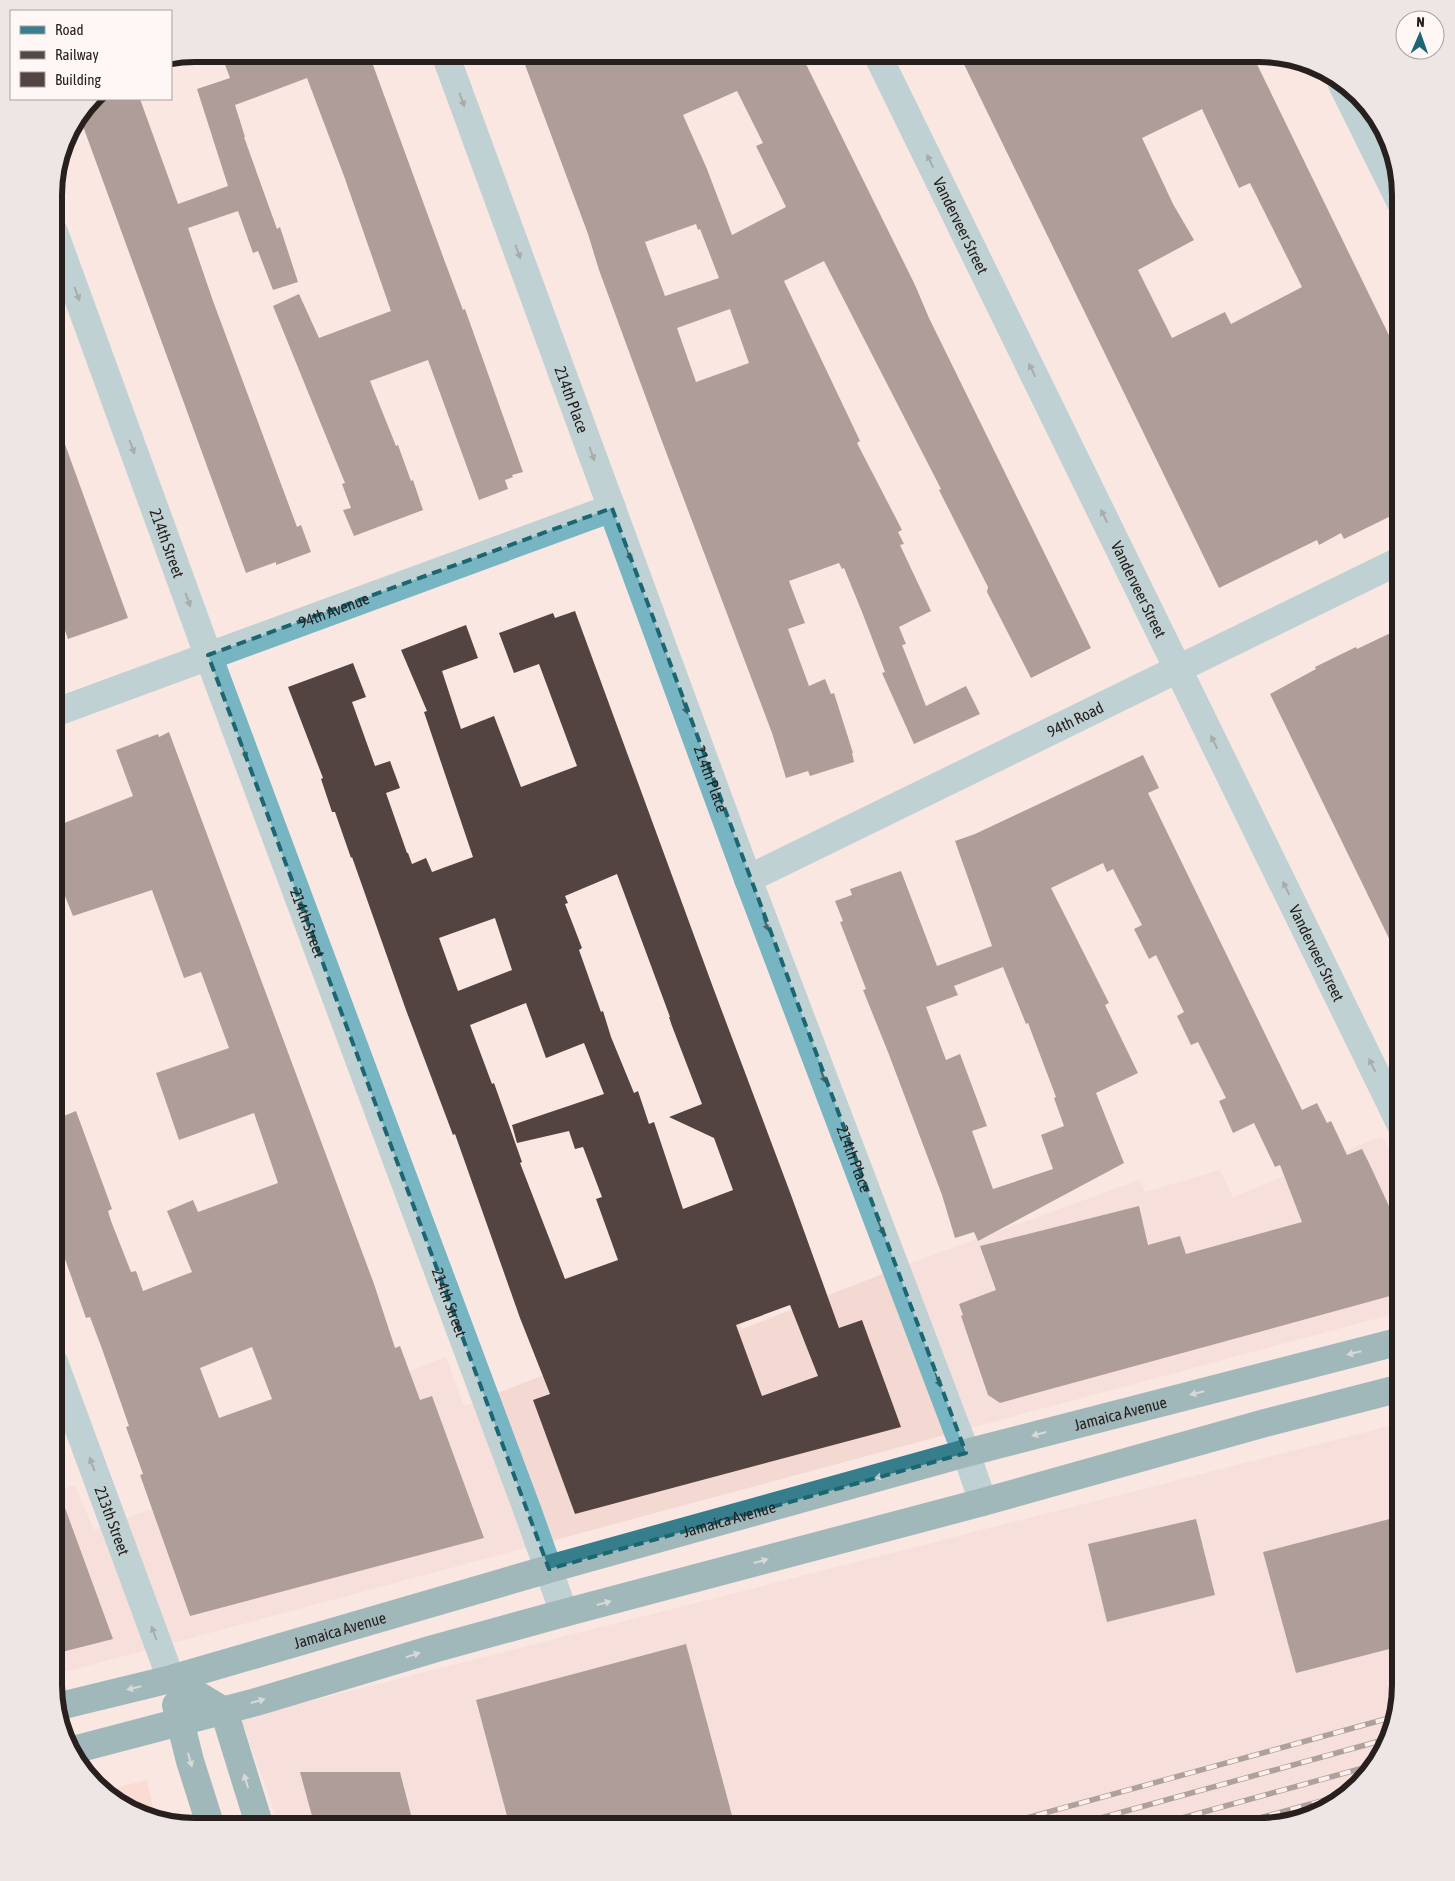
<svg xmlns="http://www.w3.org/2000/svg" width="1455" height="1881" font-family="'Asap Condensed',sans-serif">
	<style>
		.built { fill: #f4d8d2 }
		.green { fill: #fccec3 }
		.building { fill: #534441; fill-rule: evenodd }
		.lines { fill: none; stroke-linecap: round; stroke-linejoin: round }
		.minor { stroke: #78b5c2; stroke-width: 28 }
		.primary { stroke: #367e8c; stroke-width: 28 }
		.rail-casing { stroke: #534a48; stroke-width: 5.5 }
		.rail { stroke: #fff7f5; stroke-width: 4; stroke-dasharray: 11; stroke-linecap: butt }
		.oneway { fill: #4b6368 }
		.oneway2 { fill: #afc7cb }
		.marked { fill: none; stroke: #1c6572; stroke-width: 4; stroke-dasharray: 10 6; stroke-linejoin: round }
		.labels { text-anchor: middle; stroke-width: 5; stroke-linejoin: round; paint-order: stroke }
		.street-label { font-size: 16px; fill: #27201f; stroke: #fff7f5 }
		.rim { fill: none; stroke: #27201f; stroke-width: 6 }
	</style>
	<rect width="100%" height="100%" fill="#fae7e2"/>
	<!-- built -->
	<g class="built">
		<polygon points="1382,1136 1401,1172 1401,1312 54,1675 54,1492 75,1485 94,1530 284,1461 271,1423 446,1357 464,1406 730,1303 742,1329 908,1264 1139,1180 1145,1192 1220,1170 1233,1197"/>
		<polygon points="1401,1423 1401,1686 1382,1756 1338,1804 1260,1827 280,1827 241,1719"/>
	</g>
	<!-- green -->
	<polygon class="green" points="147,1780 155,1817 125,1808 106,1790"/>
	<!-- building -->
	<g class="building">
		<polygon points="221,54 369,54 445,262 463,310 465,309 523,472 512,475 513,477 505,480 508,489 479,500 428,360 370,381 396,446 398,445 411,481 413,480 423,510 354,536 343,510 351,508 342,484 345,483 273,306 299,294 319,338 391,311 344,176 307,78 235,105 245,137 244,137 277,229 280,227 298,282 273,290 258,251 253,253 238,211 188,228 213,301 297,527 301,525 311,552 276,565 276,562 246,573 80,118 94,99 140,99 178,204 228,186 197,89 230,78"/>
		<path d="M521,54H801L915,285L929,318L1091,648L1031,678L987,592L988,587L939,490L941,489L824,261L784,281L860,441L857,443L902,530L898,532L904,544L900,545L931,611L899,627L906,644L902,645L926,706L966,686L980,714L914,744L882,673L885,672L862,612L844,568L842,569L839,563L789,581L805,623L788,629L809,686L825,679L831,694L834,693L853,753H852L854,762L810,776L808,771L786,778L772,733L660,436L599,270L588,234ZM737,91L763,143L756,146L786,207L732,235L707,169L683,115ZM696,224L698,230L700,229L719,278L665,296L645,242ZM730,309L749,363L696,382L677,328Z"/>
		<path d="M959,54H1252L1401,360V511L1344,539L1341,533L1319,545L1317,540L1219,588ZM1202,109L1239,188L1250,183L1302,287L1231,324L1225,312L1172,338L1138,270L1194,240L1173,204L1142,138Z"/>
		<polygon points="58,425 128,618 68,639 54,600 54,426"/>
		<path d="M575,611L714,990L791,1195L839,1328L862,1320L901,1427L575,1514L533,1400L550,1394L520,1318L455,1134L453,1135L406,1010L352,857L351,858L335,812H332L321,779L323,778L288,687L353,663L366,697L352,702L375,766L390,761L400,788L386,793L407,853H408L412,864L426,858L432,872L473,857L424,712L427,711L401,650L466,625L478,658L442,671L461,729L494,716L521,787L577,766L539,664L514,673L499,633L553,613L555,618ZM617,874L670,1017H669L672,1026L702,1104L669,1117L714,1138L733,1190L683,1209L654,1122L649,1124L638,1091L634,1093L611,1037L603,1011L601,1012L579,950L582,948L565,904L568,903L565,896ZM495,918L512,970L458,991L439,938ZM526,1003L546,1058L584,1043L604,1094L512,1125L517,1143L569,1131L575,1149L583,1147L602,1197L596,1199L618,1260L565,1279L520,1163L522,1162L494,1083L492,1084L470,1025ZM790,1305L818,1376L762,1396L736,1325Z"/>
		<polygon points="1401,628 1401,963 1270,694 1316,669 1315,667 1356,647 1357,649"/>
		<path d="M169,732L374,1284L395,1348L400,1346L420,1400L432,1396L484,1538L190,1616L140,1475L143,1474L126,1427L129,1426L101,1346L90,1317L86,1318L54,1228V1120L76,1111L112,1209L108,1211L111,1221L131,1272L136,1271L143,1291L192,1272L167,1211L193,1200L198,1212L278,1183L254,1113L179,1140L156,1073L229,1048L201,972L184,978L152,890L73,916L54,869V827L133,796L116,750L158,734L159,737ZM252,1347L272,1399L219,1418L200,1368Z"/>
		<path d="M1143,755L1159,788L1148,793L1302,1110L1317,1103L1327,1123L1331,1121L1347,1155L1362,1149L1369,1163L1401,1232V1293L1000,1403L988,1395L961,1316L963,1315L959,1304L996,1290L980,1246L1139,1206L1148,1245L1180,1236L1186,1254L1302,1222L1280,1165L1275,1167L1254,1123L1233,1133L1219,1101L1226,1098L1198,1042L1191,1045L1177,1016L1184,1012L1156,955L1149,959L1134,929L1142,925L1113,869L1107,872L1103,863L1051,888L1109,1003L1105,1005L1138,1073L1096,1093L1124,1163L978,1241L974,1232L955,1238L942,1195L888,1052L863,990L866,989L840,922L843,921L835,901L852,895L850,889L901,871L937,966L992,946L955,841L975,834ZM1003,967L1026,1024L1028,1023L1056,1097L1054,1098L1064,1126L1041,1135L1053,1169L993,1189L972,1131L987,1126L960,1054L946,1060L926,1007L958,995L954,986Z"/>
		<polygon points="54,1486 57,1486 113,1639 54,1654"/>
		<polygon points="1401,1516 1401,1646 1296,1673 1263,1552"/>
		<polygon points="1196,1519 1215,1595 1107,1622 1088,1544"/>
		<polygon points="686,1644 734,1823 716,1827 510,1827 476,1700"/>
		<polygon points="300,1772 400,1772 411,1815 312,1816"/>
	</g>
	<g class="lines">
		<!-- minor -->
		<g class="minor">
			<path id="s1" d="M445,54L748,879L966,1453L983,1502"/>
			<path id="s2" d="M877,54L1401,1125"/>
			<polyline points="1342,84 1401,203"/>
			<path id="s3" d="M54,232L208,655L528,1512L564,1613"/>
			<path id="s4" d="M54,713L612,508"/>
			<path id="s5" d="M748,879L1401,560"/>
			<path id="s6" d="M54,1362L171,1679"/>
		</g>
		<!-- primary -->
		<g class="primary">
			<polyline points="171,1679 224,1711 260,1827"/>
			<polyline points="176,1705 190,1761 211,1827"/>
			<path id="s7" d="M60,1706L171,1679L549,1569L966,1453L1401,1341"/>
			<polyline points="73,1750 256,1702 433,1649 564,1613 983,1502 1265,1423 1401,1388"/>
		</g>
		<!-- rail casing -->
		<g class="rail-casing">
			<g id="rail">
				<polyline points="994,1827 1393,1717"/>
				<polyline points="1068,1827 1387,1739"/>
				<polyline points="1149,1827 1374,1765"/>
				<polyline points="1227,1827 1347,1794"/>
			</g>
		</g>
		<!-- rail -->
		<use href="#rail" class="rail"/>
	</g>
	<!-- one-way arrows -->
	<defs><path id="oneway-solid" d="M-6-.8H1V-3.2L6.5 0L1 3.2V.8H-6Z" transform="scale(1.25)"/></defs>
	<g class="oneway">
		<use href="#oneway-solid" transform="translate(462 100) rotate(70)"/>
		<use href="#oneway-solid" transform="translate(930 161) rotate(-116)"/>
		<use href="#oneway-solid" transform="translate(518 252) rotate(70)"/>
		<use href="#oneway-solid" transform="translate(77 294) rotate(70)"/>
		<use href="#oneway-solid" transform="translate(1032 370) rotate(-116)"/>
		<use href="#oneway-solid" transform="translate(132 447) rotate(70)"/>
		<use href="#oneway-solid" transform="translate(592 454) rotate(70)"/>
		<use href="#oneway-solid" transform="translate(1104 516) rotate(-116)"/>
		<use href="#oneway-solid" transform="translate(629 554) rotate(70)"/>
		<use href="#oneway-solid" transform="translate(188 600) rotate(70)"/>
		<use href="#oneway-solid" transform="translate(685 707) rotate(70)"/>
		<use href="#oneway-solid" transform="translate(1214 742) rotate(-116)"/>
		<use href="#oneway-solid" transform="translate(244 752) rotate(70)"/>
		<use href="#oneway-solid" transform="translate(1286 888) rotate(-116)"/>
		<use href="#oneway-solid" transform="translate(766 924) rotate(69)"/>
		<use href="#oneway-solid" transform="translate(1372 1065) rotate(-116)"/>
		<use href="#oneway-solid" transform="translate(823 1076) rotate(69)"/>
		<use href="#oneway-solid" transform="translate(881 1228) rotate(69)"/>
		<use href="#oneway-solid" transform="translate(938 1380) rotate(69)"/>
		<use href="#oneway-solid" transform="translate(92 1464) rotate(-110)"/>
		<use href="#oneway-solid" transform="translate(154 1633) rotate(-110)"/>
	</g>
	<g class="oneway2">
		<use href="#oneway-solid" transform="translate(1354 1353) rotate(166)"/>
		<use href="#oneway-solid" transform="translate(1197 1393) rotate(166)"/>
		<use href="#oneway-solid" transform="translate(1039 1434) rotate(165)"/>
		<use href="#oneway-solid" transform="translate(882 1476) rotate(165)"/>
		<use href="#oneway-solid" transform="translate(761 1561) rotate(-15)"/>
		<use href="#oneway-solid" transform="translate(604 1603) rotate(-15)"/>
		<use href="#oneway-solid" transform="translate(413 1655) rotate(-17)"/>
		<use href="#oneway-solid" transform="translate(134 1688) rotate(167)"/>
		<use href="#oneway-solid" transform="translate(258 1701) rotate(-16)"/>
		<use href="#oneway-solid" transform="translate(190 1760) rotate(74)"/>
		<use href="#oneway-solid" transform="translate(246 1781) rotate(-107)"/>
	</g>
	<!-- marked area -->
	<path d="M0 0H1455V1881H0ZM612,508L966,1453L549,1569L208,655Z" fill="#fae7e2" fill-opacity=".55" fill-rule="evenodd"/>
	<path class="marked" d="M612,508L966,1453L549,1569L208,655Z"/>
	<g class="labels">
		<!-- street labels -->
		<g class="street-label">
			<text dy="6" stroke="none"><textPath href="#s2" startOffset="191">Vanderveer Street</textPath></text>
			<text dy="6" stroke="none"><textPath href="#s1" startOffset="368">214th Place</textPath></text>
			<text dy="6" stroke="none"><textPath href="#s3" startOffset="331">214th Street</textPath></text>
			<text dy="6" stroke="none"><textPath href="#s2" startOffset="596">Vanderveer Street</textPath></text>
			<text dy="6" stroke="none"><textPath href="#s4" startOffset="298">94th Avenue</textPath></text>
			<text dy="6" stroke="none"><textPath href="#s5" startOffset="364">94th Road</textPath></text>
			<text dy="6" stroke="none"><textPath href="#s1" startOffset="772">214th Place</textPath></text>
			<text dy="6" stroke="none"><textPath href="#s3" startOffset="736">214th Street</textPath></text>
			<text dy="6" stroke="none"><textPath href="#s2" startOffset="1001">Vanderveer Street</textPath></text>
			<text dy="6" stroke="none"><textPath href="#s1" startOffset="1178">214th Place</textPath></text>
			<text dy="6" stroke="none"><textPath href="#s3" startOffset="1141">214th Street</textPath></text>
			<text dy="6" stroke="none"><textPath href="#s7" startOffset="1100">Jamaica Avenue</textPath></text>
			<text dy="6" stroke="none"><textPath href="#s7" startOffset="695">Jamaica Avenue</textPath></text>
			<text dy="6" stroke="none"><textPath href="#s6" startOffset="169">213th Street</textPath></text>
			<text dy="6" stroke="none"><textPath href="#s7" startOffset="290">Jamaica Avenue</textPath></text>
		</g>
	</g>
	<!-- crop -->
	<path d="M0 0H1455V1881H0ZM195 62H1259A133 133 0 0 1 1392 195V1685A133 133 0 0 1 1259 1818H195A133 133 0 0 1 62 1685V195A133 133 0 0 1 195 62Z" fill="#eee6e4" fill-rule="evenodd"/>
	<path class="rim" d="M195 62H1259A133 133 0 0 1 1392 195V1685A133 133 0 0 1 1259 1818H195A133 133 0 0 1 62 1685V195A133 133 0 0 1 195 62Z"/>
	<!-- legend -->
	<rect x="10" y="10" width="162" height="90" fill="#fff7f5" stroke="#a9a19f"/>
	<rect x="20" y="26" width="25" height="8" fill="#367e8c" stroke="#a9a19f"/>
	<text x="55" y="35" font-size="15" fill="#27201f">Road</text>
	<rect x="20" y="51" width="25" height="8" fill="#534a48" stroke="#a9a19f"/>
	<text x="55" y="60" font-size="15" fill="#27201f">Railway</text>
	<rect x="20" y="72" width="25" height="15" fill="#534441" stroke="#a9a19f"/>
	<text x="55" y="85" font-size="15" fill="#27201f">Building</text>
	<!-- north arrow -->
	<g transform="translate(1420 35) rotate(2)"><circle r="24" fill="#fff7f5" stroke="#a9a19f"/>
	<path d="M0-4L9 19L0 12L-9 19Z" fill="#1c6572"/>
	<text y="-8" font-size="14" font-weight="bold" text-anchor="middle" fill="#27201f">N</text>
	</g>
</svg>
